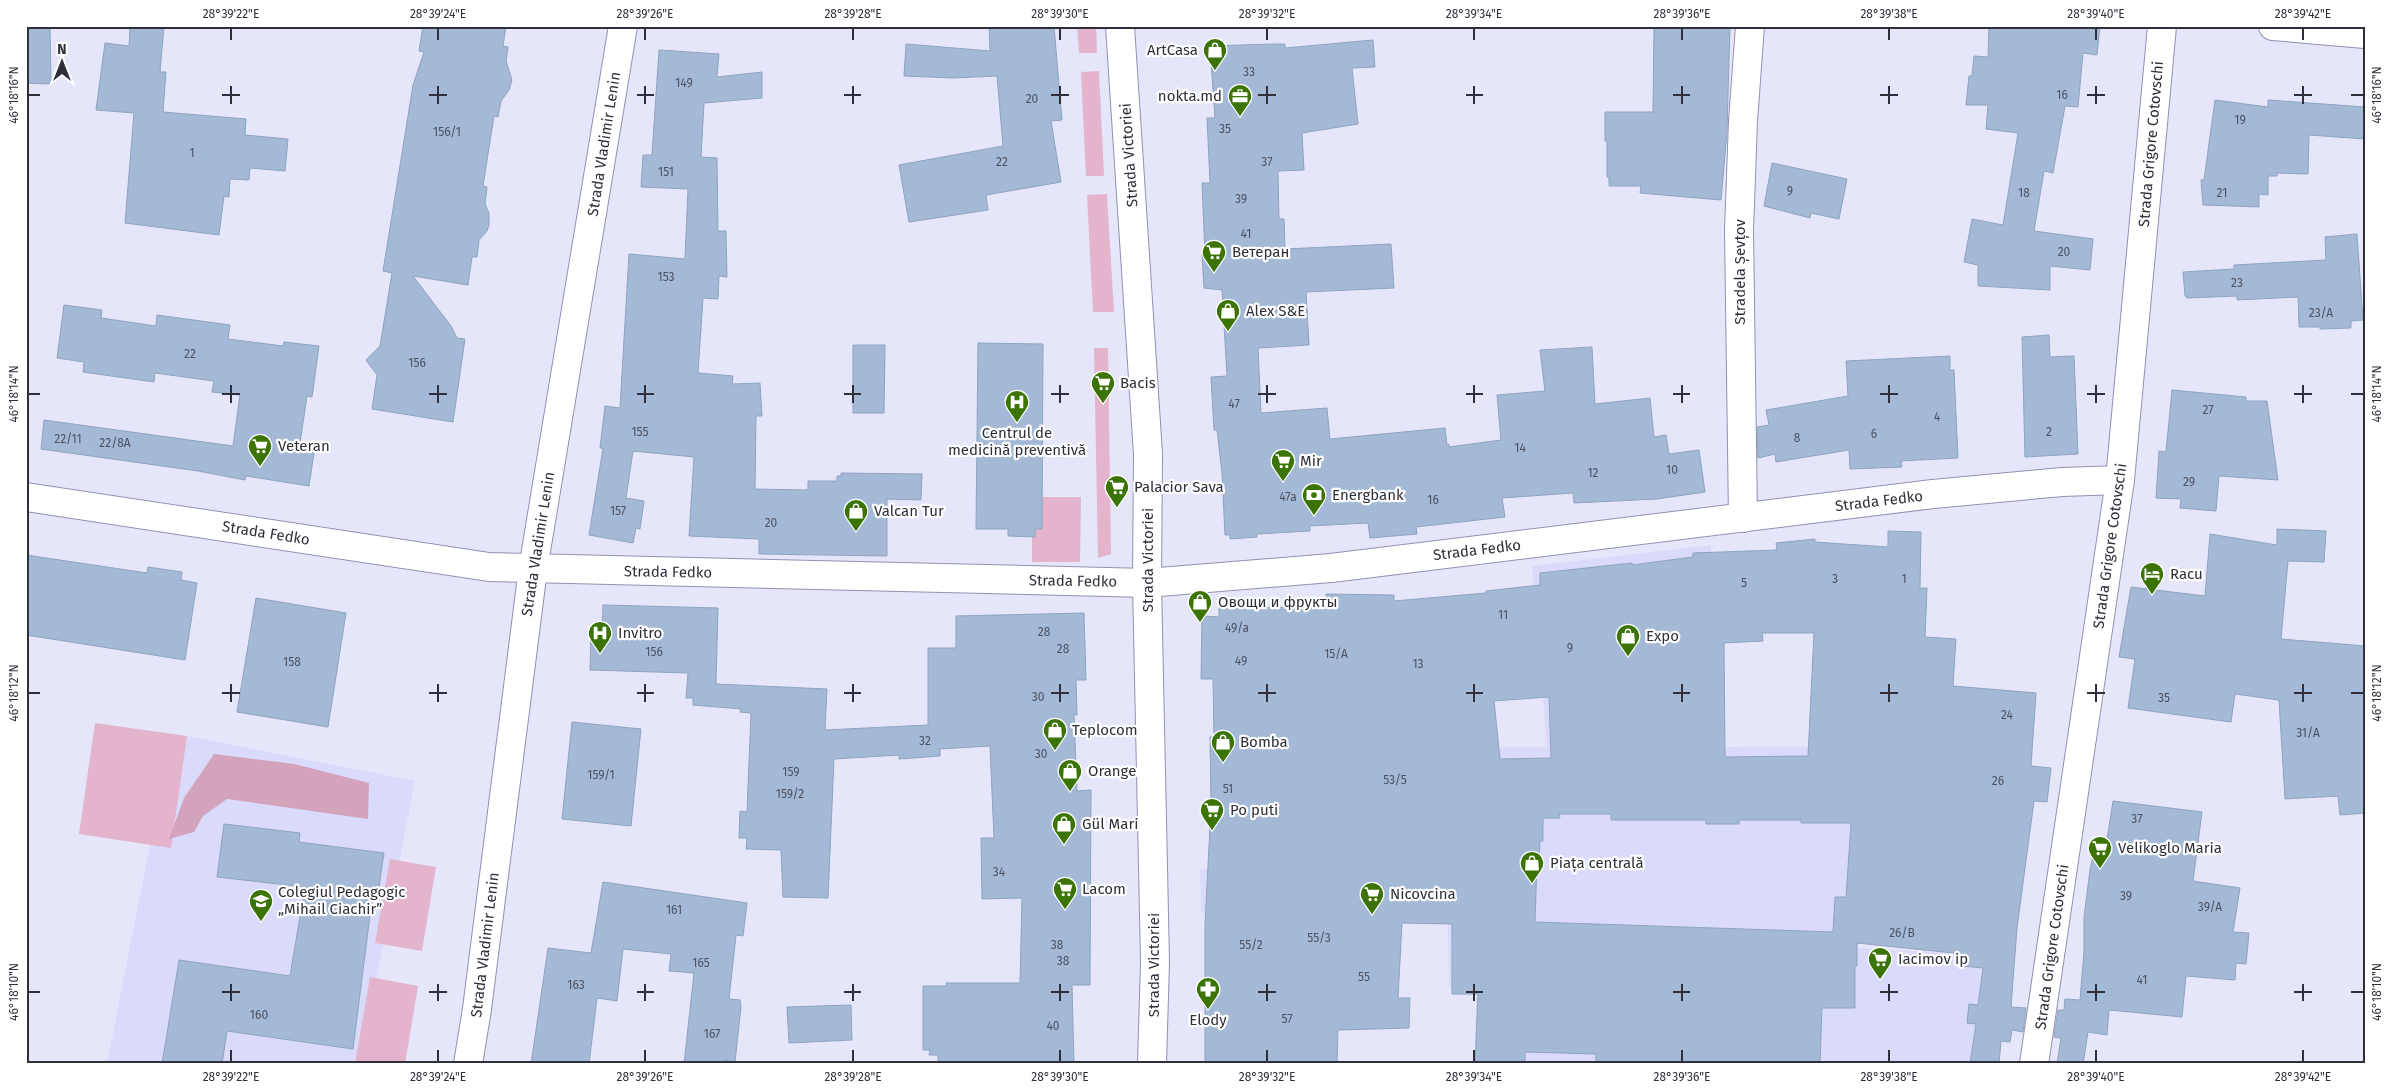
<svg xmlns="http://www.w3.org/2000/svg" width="2391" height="1090" font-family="'Fira Sans',sans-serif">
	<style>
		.built { fill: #dadafb }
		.green { fill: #e3b4cc }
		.forest { fill: #d2a3bb }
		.building { fill: #a3b9d6; stroke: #8ea3bf; fill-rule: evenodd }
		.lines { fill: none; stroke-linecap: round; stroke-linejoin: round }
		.street-casing { stroke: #9191b1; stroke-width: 30 }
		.secondary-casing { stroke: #9191b1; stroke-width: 30 }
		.street { stroke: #fff; stroke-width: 28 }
		.secondary { stroke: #fff; stroke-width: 28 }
		.ticks { fill: none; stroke: #2f2f3c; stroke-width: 2 }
		.labels { text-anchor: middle; stroke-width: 4.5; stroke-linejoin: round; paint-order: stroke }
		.number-label { font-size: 12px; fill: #4c5262 }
		.poi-label { font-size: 15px; fill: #2f2f3c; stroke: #fff; text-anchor: start }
		.street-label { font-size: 15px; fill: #2f2f3c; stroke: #fff }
		.neatline { fill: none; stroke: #2f2f3c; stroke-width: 2 }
		.ticks-label { font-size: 12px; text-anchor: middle; fill: #2f2f3c }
	</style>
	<rect width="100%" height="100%" fill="#e6e6fb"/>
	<!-- built -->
	<g class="built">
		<polygon points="1711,545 1721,747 1828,746 1876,703 1858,948 2011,956 1995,1064 1475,1064 1476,989 1449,987 1448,920 1201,913 1200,869 1250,868 1376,748 1547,747 1532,566"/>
		<polygon points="172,733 415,781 360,1064 107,1064"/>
	</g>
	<!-- green -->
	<g class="green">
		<polygon points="1077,26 1096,26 1097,53 1079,53"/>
		<polygon points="1099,71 1104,176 1086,176 1081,72"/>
		<polygon points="1107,194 1114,312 1093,312 1087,195"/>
		<polygon points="1094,348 1108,348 1111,554 1098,558"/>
		<polygon points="1042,497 1081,497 1080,562 1032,562 1032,537 1035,537 1035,529 1042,529"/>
		<polygon points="95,723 187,736 171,848 79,834"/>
		<polygon points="390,859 436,867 422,951 375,943"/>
		<polygon points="370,977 418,986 405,1064 355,1064"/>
	</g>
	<!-- forest -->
	<polygon class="forest" points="214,754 294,764 369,783 368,819 227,799 203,816 194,832 169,839 184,798"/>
	<!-- building -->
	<g class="building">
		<polygon points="26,26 50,26 51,84 26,83"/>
		<polygon points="130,26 164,26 160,72 166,72 163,112 246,119 245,135 288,139 285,171 250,168 249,180 230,179 229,197 224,196 219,235 125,223 134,113 96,110 105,43 129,46"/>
		<polygon points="423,26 506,26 503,46 508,47 506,61 512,80 509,90 501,101 498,117 494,116 483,186 487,187 485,204 489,213 489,225 487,231 479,240 477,257 472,257 468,285 413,276 451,326 457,338 465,339 453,422 372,409 377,375 366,360 380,346 392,273 383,271 413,85 424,52 419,51"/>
		<polygon points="989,26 1054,26 1062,120 1051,121 1061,182 986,195 988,210 909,222 899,165 1003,146 997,76 953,78 904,76 906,44 990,51"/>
		<polygon points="1654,26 1730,26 1727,131 1721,200 1640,193 1641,186 1609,186 1609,177 1607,177 1607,141 1605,141 1605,112 1653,112"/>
		<polygon points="1989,26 2100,26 2097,55 2083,53 2078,107 2065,106 2053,173 2044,171 2034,231 2093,239 2090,270 2050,266 2050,290 1978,286 1978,265 1964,262 1972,219 2003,225 2018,133 1986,129 1988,105 1966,105 1969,76 1972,76 1974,56 1988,57"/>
		<polygon points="1373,40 1375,67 1352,68 1358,124 1302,133 1304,170 1278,171 1279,219 1284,219 1285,249 1391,244 1394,288 1306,292 1309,345 1258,348 1261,413 1327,408 1330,439 1445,428 1447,445 1449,444 1449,447 1501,440 1497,395 1545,391 1540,350 1592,347 1595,404 1650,398 1654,437 1666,435 1669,454 1699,450 1705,492 1657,499 1574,503 1573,493 1502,498 1505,517 1416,527 1417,534 1370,538 1368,523 1310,526 1310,531 1257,534 1257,537 1230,539 1230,535 1225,535 1222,473 1217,430 1214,430 1211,377 1227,376 1222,290 1204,288 1202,255 1205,255 1202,183 1210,183 1207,118 1215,118 1210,46 1272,44 1285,44 1285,48"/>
		<polygon points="659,50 719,54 717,77 762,72 762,98 704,103 701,157 717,158 718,231 726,231 727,277 719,276 718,299 703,298 698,373 733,376 732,384 760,383 762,416 756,416 755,489 808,490 808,481 837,481 837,476 841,476 841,473 922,474 921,500 887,499 887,556 759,554 759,539 689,536 694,457 633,451 626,498 644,501 640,529 636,528 633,543 589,535 603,448 600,448 605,406 620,408 629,254 685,259 688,189 641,187 643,155 652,155"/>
		<polygon points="2215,100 2268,107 2268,100 2365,107 2365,139 2309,135 2308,174 2277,173 2277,176 2268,176 2268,195 2259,194 2259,207 2203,205 2201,180 2204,180"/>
		<polygon points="1772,163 1847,179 1839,219 1811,213 1810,218 1764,206"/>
		<polygon points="2357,234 2363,320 2351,321 2351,328 2320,329 2320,327 2299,327 2298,297 2237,300 2237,296 2187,298 2185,296 2183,272 2234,269 2234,265 2326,260 2325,237"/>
		<polygon points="64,305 102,310 101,318 156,326 157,315 230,325 228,339 283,346 284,342 319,346 312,397 307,396 299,450 314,453 309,486 246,476 245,480 198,471 41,449 44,420 233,446 240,395 212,392 214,381 155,373 154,382 83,372 84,362 57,358"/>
		<polygon points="2049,335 2050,357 2074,356 2078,454 2025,457 2022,337"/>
		<polygon points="978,343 1043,344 1042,529 1035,529 1035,537 1008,536 1008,529 976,529"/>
		<polygon points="853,345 885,345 884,413 853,413"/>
		<polygon points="1950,356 1950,370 1954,370 1958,458 1901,461 1902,467 1850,469 1849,450 1776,462 1775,454 1758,458 1757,427 1769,425 1766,410 1848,396 1846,361"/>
		<polygon points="2172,390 2246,397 2246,401 2267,401 2278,480 2219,476 2216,511 2180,508 2181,499 2156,498 2159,451 2166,452"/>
		<polygon points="2277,529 2326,531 2324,562 2288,561 2281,639 2365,646 2365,813 2340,815 2338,796 2285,799 2279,700 2235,694 2231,722 2128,708 2135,659 2119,657 2131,587 2205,596 2210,534 2277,545"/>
		<path d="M1888,531L1921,532L1920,588H1927L1925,637L1956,639L1953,686L2036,693L2031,766L2051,768L2047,802L2034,801L2017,928L2011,1007L2026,1008L2023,1032L2012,1030L2010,1042L2001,1041L1999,1064H1970L1976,1024L1967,1023L1969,1004L1978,1005L1983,968L1962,966L1963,954L1857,943V966H1855V1008H1822L1820,1064H1596V1054L1525,1052V1064H1475L1478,994H1452V924L1402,923L1398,998H1410L1409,1028L1338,1030L1337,1064H1205V925L1211,806L1210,737H1214L1213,679H1201L1202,616L1219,617V608L1264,604V607L1314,608V598H1326V594L1394,595V601L1486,593V591L1540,585V573L1632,563V565L1693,557V553L1777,550L1776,543L1815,539V542L1888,547ZM1762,633H1814L1808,756L1725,757L1724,643L1763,641ZM1549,697L1551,758L1500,759L1494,701ZM1559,814H1611V820H1706V824H1739V820H1801V823H1851L1846,897H1835L1833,932L1535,922L1537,860H1539L1540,841H1543V818H1560Z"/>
		<polygon points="26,555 147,573 148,567 182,572 181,580 197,583 185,660 26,635"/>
		<polygon points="256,598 346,613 328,727 237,712"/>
		<polygon points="603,605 718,608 716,684 827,689 825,730 928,725 928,648 956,648 956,616 1084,613 1086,680 1076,680 1077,715 1074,715 1077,791 1091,790 1090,985 1072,985 1074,1064 985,1064 938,1061 938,1055 929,1055 930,1050 923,1050 923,986 946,986 946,983 1020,983 1022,898 982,899 981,838 994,838 990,746 940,749 940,756 899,759 899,755 834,759 828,898 783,897 781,850 746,849 747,838 739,838 740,811 747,812 751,713 740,712 741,709 693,705 693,698 686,698 688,673 590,670 591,633 602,634"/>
		<polygon points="572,722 641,729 631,826 562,819"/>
		<polygon points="2113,801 2202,812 2193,881 2240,888 2233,932 2249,933 2246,964 2236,963 2235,980 2186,976 2182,1017 2109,1010 2107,1035 2088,1032 2083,1064 2057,1064 2061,1038 2054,1037 2058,1010 2064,1010 2065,999 2080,1000 2084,951 2084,917 2090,870 2095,846 2106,846"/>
		<polygon points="224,824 300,833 299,842 384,853 378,893 373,892 353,1049 227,1031 222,1064 162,1064 179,960 290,976 305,887 217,877"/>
		<polygon points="603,882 747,903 743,936 736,935 729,999 740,1000 741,1007 735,1062 723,1060 722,1064 684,1064 694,973 669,971 671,954 623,949 617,1001 597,998 589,1064 531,1064 548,948 591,953"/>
		<polygon points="851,1005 852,1040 789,1043 787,1007"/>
	</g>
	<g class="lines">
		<!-- street casing -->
		<g class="street-casing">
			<g id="street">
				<polyline points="1120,26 1148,454 1147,583 1155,962 1152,1064"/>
				<polyline points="2273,26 2365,34"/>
				<polyline points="26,497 489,567 1147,583 1331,568 1933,494 2062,482 2120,480"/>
				<polyline points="1743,518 1739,230 1743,121 1750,26"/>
				<polyline points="2034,1064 2120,480 2162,26"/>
			</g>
		</g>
		<!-- secondary casing -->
		<g class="secondary-casing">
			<polyline id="secondary" points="468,1064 477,1009 533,569 623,26"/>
		</g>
		<!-- street -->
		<use href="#street" class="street"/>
		<!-- secondary -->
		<use href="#secondary" class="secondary"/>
	</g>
	<!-- ticks -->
	<path class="ticks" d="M231,28V40M438,28V40M645,28V40M853,28V40M1060,28V40M1267,28V40M1474,28V40M1682,28V40M1889,28V40M2096,28V40M2303,28V40M231,86V104M438,86V104M645,86V104M853,86V104M1060,86V104M1267,86V104M1474,86V104M1682,86V104M1889,86V104M2096,86V104M2303,86V104M28,95H40M222,95H240M429,95H447M637,95H654M844,95H861M1051,95H1069M1258,95H1276M1466,95H1483M1673,95H1690M1880,95H1898M2087,95H2105M2294,95H2312M2351,95H2364M231,385V403M438,385V403M645,385V403M853,385V403M1060,385V403M1267,385V403M1474,385V403M1682,385V403M1889,385V403M2096,385V403M2303,385V403M28,394H40M222,394H240M429,394H447M637,394H654M844,394H861M1051,394H1069M1258,394H1276M1466,394H1483M1673,394H1690M1880,394H1898M2087,394H2105M2294,394H2312M2351,394H2364M231,684V702M438,684V702M645,684V702M853,684V702M1060,684V702M1267,684V702M1474,684V702M1682,684V702M1889,684V702M2096,684V702M2303,684V702M28,693H40M222,693H240M429,693H447M637,693H654M844,693H861M1051,693H1069M1258,693H1276M1466,693H1483M1673,693H1690M1880,693H1898M2087,693H2105M2294,693H2312M2351,693H2364M231,984V1001M438,984V1001M645,984V1001M853,984V1001M1060,984V1001M1267,984V1001M1474,984V1001M1682,984V1001M1889,984V1001M2096,984V1001M2303,984V1001M28,992H40M222,992H240M429,992H447M637,992H654M844,992H861M1051,992H1069M1258,992H1276M1466,992H1483M1673,992H1690M1880,992H1898M2087,992H2105M2294,992H2312M2351,992H2364M231,1050V1062M438,1050V1062M645,1050V1062M853,1050V1062M1060,1050V1062M1267,1050V1062M1474,1050V1062M1682,1050V1062M1889,1050V1062M2096,1050V1062M2303,1050V1062"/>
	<!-- icons -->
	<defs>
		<g id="shop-pin" transform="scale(1.25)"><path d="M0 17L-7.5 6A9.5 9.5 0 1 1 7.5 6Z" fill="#3b7404" stroke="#fff"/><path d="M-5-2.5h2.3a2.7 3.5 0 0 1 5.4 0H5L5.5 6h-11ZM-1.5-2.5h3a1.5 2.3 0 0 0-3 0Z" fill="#fff"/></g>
		<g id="office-pin" transform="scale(1.25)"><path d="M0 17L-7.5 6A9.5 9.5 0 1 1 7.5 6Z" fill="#3b7404" stroke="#fff"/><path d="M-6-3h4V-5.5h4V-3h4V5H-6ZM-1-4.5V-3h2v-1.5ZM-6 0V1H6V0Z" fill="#fff"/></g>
		<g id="supermarket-pin" transform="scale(1.25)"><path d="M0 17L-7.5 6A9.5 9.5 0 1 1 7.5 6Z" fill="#3b7404" stroke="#fff"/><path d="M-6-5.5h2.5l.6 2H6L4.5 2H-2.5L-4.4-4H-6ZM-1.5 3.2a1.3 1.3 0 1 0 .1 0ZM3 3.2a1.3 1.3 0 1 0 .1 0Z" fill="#fff"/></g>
		<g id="hospital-pin" transform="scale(1.25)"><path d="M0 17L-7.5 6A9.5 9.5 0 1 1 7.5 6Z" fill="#3b7404" stroke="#fff"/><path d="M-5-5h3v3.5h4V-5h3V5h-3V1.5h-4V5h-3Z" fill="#fff"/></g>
		<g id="bank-pin" transform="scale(1.25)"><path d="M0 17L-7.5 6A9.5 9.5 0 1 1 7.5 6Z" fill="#3b7404" stroke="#fff"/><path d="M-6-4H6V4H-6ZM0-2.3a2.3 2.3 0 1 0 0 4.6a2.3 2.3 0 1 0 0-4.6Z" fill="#fff"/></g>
		<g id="hotel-pin" transform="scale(1.25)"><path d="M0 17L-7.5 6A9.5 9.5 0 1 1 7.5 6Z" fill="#3b7404" stroke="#fff"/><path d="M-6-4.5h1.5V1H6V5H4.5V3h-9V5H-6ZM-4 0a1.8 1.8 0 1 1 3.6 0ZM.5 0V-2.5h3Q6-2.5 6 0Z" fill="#fff"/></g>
		<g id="university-pin" transform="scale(1.25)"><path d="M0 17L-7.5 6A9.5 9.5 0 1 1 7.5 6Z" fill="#3b7404" stroke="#fff"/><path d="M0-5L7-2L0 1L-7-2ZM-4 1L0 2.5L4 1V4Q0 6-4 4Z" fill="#fff"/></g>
		<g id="pharmacy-pin" transform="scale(1.25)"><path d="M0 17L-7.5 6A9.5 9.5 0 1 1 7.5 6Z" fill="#3b7404" stroke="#fff"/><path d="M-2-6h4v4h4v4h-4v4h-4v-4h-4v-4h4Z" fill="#fff"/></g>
	</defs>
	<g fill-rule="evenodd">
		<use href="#shop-pin" x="1215" y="50"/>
		<use href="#office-pin" x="1240" y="96"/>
		<use href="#supermarket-pin" x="1214" y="252"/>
		<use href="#shop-pin" x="1228" y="311"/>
		<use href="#supermarket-pin" x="1103" y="383"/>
		<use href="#hospital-pin" x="1017" y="402"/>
		<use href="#supermarket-pin" x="260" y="446"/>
		<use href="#supermarket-pin" x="1283" y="461"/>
		<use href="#supermarket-pin" x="1117" y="487"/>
		<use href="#bank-pin" x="1314" y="495"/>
		<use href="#shop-pin" x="856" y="511"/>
		<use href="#hotel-pin" x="2152" y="574"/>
		<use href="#shop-pin" x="1200" y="602"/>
		<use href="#hospital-pin" x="600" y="633"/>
		<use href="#shop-pin" x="1628" y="636"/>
		<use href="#shop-pin" x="1055" y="730"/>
		<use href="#shop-pin" x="1223" y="742"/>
		<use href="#shop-pin" x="1070" y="771"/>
		<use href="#supermarket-pin" x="1212" y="810"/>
		<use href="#shop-pin" x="1064" y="824"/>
		<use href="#supermarket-pin" x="2100" y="848"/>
		<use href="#shop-pin" x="1532" y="863"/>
		<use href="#supermarket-pin" x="1065" y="889"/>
		<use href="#supermarket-pin" x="1372" y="894"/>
		<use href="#university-pin" x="261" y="901"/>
		<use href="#supermarket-pin" x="1880" y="959"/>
		<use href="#pharmacy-pin" x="1208" y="989"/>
	</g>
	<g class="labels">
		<!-- number labels -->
		<g class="number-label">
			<text x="1249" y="76">33</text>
			<text x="684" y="87">149</text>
			<text x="2062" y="99">16</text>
			<text x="1032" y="103">20</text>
			<text x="2240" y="124">19</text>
			<text x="1225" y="133">35</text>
			<text x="447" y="136">156/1</text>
			<text x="192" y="157">1</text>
			<text x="1002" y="166">22</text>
			<text x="1267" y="166">37</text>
			<text x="666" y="176">151</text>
			<text x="1790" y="195">9</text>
			<text x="2024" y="197">18</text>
			<text x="2222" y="197">21</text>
			<text x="1241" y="203">39</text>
			<text x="1246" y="238">41</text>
			<text x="2064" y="256">20</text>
			<text x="666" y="281">153</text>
			<text x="2237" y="287">23</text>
			<text x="2321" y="317">23/A</text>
			<text x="190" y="358">22</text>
			<text x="417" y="367">156</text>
			<text x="1234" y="408">47</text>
			<text x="2208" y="414">27</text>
			<text x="1937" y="421">4</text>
			<text x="640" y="436">155</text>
			<text x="2049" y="436">2</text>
			<text x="1874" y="438">6</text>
			<text x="1797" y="442">8</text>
			<text x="68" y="443">22/11</text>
			<text x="115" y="447">22/8A</text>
			<text x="1520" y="452">14</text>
			<text x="1672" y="474">10</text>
			<text x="1593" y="477">12</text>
			<text x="2189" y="486">29</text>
			<text x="1288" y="501">47a</text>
			<text x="1433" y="504">16</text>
			<text x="618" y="515">157</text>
			<text x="771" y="527">20</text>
			<text x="1835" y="583">3</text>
			<text x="1904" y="583">1</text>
			<text x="1744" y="587">5</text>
			<text x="1503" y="619">11</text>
			<text x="1237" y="632">49/a</text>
			<text x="1044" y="636">28</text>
			<text x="1570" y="652">9</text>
			<text x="1063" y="653">28</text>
			<text x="654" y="656">156</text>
			<text x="1336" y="658">15/A</text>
			<text x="1241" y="665">49</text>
			<text x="292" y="666">158</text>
			<text x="1418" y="668">13</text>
			<text x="1038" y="701">30</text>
			<text x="2164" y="702">35</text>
			<text x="2007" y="719">24</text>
			<text x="2308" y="737">31/A</text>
			<text x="925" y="745">32</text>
			<text x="1041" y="758">30</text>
			<text x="791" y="776">159</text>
			<text x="601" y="779">159/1</text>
			<text x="1395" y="784">53/5</text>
			<text x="1998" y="785">26</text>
			<text x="1228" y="793">51</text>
			<text x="790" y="798">159/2</text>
			<text x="2137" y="823">37</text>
			<text x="999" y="876">34</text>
			<text x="2126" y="900">39</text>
			<text x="2210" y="911">39/A</text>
			<text x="674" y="914">161</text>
			<text x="1902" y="937">26/B</text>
			<text x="1319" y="942">55/3</text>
			<text x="1057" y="949">38</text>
			<text x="1251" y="949">55/2</text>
			<text x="1063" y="965">38</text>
			<text x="701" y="967">165</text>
			<text x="1364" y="981">55</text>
			<text x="2142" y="984">41</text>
			<text x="576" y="989">163</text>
			<text x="259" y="1019">160</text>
			<text x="1287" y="1023">57</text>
			<text x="1053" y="1030">40</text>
			<text x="712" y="1038">167</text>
		</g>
		<!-- poi labels -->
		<g class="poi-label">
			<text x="1198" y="55" text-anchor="end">ArtCasa</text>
			<text x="1222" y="101" text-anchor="end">nokta.md</text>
			<text x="1232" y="257">Ветеран</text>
			<text x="1246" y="316">Alex S&amp;E</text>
			<text x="1120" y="388">Bacis</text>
			<text x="1017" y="438" text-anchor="middle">Centrul de<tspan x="1017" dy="17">medicină preventivă</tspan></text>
			<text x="278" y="451">Veteran</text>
			<text x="1300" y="466">Mir</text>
			<text x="1134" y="492">Palacior Sava</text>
			<text x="1332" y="500">Energbank</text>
			<text x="874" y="516">Valcan Tur</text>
			<text x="2170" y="579">Racu</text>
			<text x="1218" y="607">Овощи и фрукты</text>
			<text x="618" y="638">Invitro</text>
			<text x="1646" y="641">Expo</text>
			<text x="1072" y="735">Teplocom</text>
			<text x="1240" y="747">Bomba</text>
			<text x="1088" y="776">Orange</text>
			<text x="1230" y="815">Po puti</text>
			<text x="1082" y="829">Gül Mari</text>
			<text x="2118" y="853">Velikoglo Maria</text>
			<text x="1550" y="868">Piața centrală</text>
			<text x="1082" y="894">Lacom</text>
			<text x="278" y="897">Colegiul Pedagogic<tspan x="278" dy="17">„Mihail Ciachir”</tspan></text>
			<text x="1390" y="899">Nicovcina</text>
			<text x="1898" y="964">Iacimov ip</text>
			<text x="1208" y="1025" text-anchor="middle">Elody</text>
		</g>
		<!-- street labels -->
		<g class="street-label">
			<text transform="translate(604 144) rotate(-81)" y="5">Strada Vladimir Lenin</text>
			<text transform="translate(2151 144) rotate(-85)" y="5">Strada Grigore Cotovschi</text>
			<text transform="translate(1129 155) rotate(-94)" y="5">Strada Victoriei</text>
			<text transform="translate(1740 272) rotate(-90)" y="5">Stradela Șevțov</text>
			<text transform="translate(1879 501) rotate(-7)" y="5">Strada Fedko</text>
			<text transform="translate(266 533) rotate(9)" y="5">Strada Fedko</text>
			<text transform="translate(538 544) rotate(-81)" y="5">Strada Vladimir Lenin</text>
			<text transform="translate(2110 546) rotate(-82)" y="5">Strada Grigore Cotovschi</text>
			<text transform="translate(1477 550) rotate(-7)" y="5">Strada Fedko</text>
			<text transform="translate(1148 560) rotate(-90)" y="5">Strada Victoriei</text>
			<text transform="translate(668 572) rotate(1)" y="5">Strada Fedko</text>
			<text transform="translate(1073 581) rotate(1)" y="5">Strada Fedko</text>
			<text transform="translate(485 945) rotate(-83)" y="5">Strada Vladimir Lenin</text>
			<text transform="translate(2052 947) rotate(-82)" y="5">Strada Grigore Cotovschi</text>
			<text transform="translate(1154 965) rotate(-90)" y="5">Strada Victoriei</text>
		</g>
	</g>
	<!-- border -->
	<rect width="2391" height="1090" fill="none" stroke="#ffffff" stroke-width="55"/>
	<!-- north arrow -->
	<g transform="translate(62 62)" stroke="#ffffff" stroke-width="4" paint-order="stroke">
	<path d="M0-4L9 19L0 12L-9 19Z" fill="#2f2f3c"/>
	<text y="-8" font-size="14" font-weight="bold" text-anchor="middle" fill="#2f2f3c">N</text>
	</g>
	<rect x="28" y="28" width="2336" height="1034" class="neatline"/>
	<g class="ticks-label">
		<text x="231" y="18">28°39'22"E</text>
		<text x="438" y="18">28°39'24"E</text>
		<text x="645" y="18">28°39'26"E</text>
		<text x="853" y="18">28°39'28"E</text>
		<text x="1060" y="18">28°39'30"E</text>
		<text x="1267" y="18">28°39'32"E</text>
		<text x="1474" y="18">28°39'34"E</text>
		<text x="1682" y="18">28°39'36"E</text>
		<text x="1889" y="18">28°39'38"E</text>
		<text x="2096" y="18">28°39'40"E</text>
		<text x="2303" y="18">28°39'42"E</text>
		<text transform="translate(14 95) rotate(-90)" y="4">46°18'16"N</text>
		<text transform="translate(2377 95) rotate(-90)" y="4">46°18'16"N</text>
		<text transform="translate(14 394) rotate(-90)" y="4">46°18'14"N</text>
		<text transform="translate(2377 394) rotate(-90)" y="4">46°18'14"N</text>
		<text transform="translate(14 693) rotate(-90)" y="4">46°18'12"N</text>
		<text transform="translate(2377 693) rotate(-90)" y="4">46°18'12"N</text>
		<text transform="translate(14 992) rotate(-90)" y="4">46°18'10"N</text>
		<text transform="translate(2377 992) rotate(-90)" y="4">46°18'10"N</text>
		<text x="231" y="1081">28°39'22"E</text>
		<text x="438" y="1081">28°39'24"E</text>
		<text x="645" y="1081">28°39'26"E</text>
		<text x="853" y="1081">28°39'28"E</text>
		<text x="1060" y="1081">28°39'30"E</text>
		<text x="1267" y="1081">28°39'32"E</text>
		<text x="1474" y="1081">28°39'34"E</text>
		<text x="1682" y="1081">28°39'36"E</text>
		<text x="1889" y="1081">28°39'38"E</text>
		<text x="2096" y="1081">28°39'40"E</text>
		<text x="2303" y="1081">28°39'42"E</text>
	</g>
</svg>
